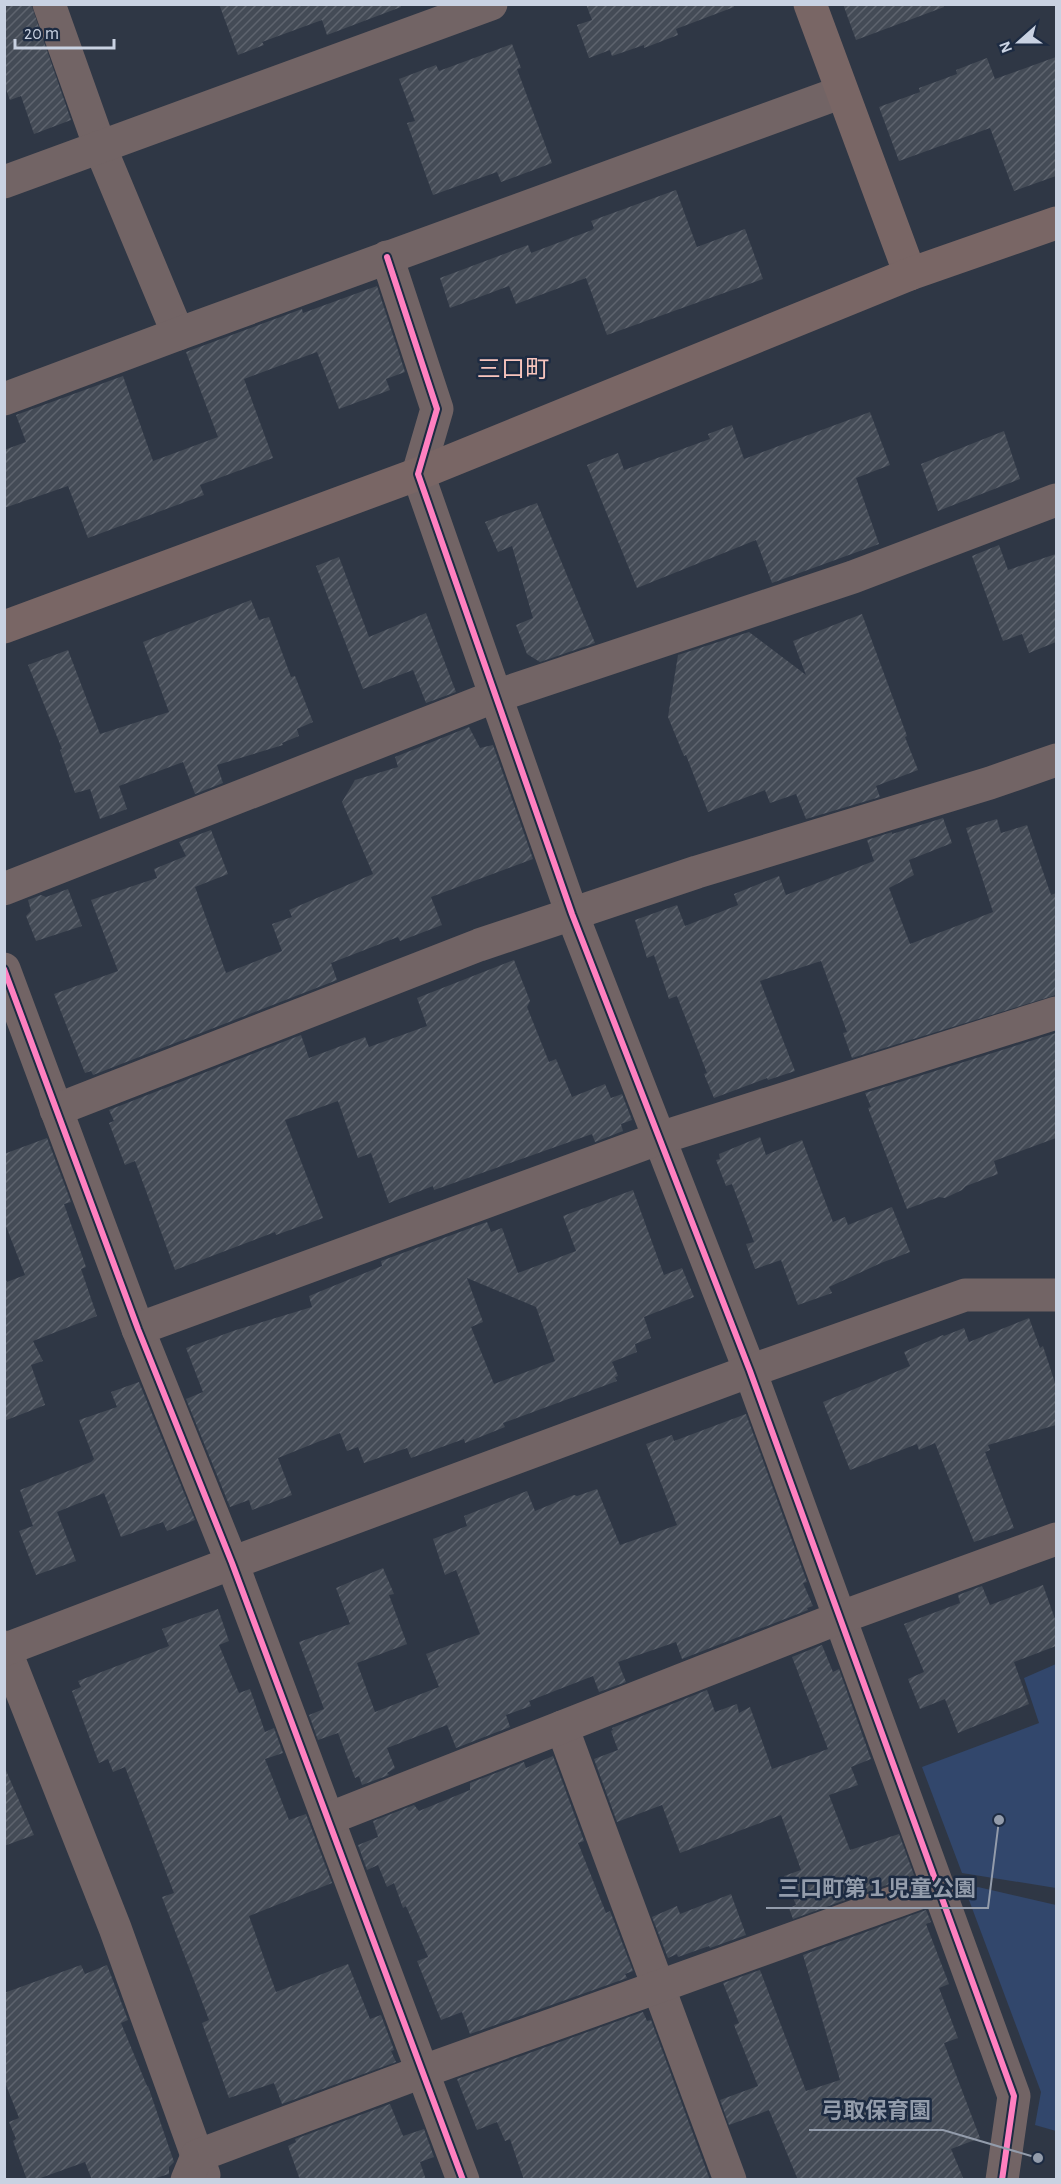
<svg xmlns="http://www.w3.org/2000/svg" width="1061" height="2184" font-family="'Alegreya Sans','Noto Sans JP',sans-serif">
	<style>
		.park { fill: #32476c }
		.building { fill: url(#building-hatch); fill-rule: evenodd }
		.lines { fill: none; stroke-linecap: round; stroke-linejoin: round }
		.street { stroke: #726465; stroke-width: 33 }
		.secondary { stroke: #796665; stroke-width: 33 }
		.cycleway-casing { stroke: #1d2b42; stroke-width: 10 }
		.cycleway { stroke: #ff80c0; stroke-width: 6 }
		.labels { text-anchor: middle; stroke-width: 5; stroke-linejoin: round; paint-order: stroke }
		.quarter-label { font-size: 24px; fill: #f8c5bd; stroke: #1d2b42 }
		.leader { fill: none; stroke: #939cab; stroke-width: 2 }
		.callout-dot { fill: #939cab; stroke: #1d2b42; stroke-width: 2 }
		.callout-label { font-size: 22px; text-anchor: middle; font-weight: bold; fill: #939cab; stroke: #1d2b42; stroke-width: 5; stroke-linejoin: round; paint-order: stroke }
	</style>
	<defs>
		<pattern id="building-hatch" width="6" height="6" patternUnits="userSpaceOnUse" patternTransform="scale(1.5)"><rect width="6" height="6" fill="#444b56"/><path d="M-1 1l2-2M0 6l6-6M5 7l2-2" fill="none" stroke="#5e646e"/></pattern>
	</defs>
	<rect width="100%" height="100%" fill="#2f3745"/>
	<!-- park -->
	<g class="park">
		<polygon points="1056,1664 1056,1888 962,1873 922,1767 1039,1723 1024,1678"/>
		<polygon points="978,1887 1056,1905 1056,2131 1035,2125 1041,2092 966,1892"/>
	</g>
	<!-- building -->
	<g class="building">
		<polygon points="4,4 31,4 71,120 34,134 21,96 10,100 4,84"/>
		<polygon points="219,4 401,4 401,7 327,35 322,20 262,42 264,45 238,55"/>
		<polygon points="586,4 734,4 734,7 676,29 678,35 644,48 644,45 612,56 610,50 589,58 577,25 592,20"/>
		<polygon points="843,4 943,4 944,7 856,40"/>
		<polygon points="512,44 521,68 517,69 552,163 501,182 497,172 433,195 407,123 415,121 399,79 436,65 439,71"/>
		<polygon points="1056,57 1056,176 1014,191 990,128 899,161 879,107 920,92 919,88 957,74 956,70 987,58 995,79"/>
		<polygon points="676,190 697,247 745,229 763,279 607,335 586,278 516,304 509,286 450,308 440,278 528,245 531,253 592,230 594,228 591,221"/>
		<polygon points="377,286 405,372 386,379 390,390 339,409 317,352 244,379 273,458 200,485 204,495 88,538 68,486 4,508 4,450 26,442 16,415 123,376 153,461 218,437 186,352 302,309 303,313"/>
		<polygon points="870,412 890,465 856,478 879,544 772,583 756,540 637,588 587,465 618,453 624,470 710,439 708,434 732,425 744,459"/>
		<polygon points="1004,431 1020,479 938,511 921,464"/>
		<polygon points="537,503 595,643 540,662 527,654 516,625 533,618 512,546 498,552 485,522"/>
		<polygon points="999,545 1008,570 1056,554 1056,642 1029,653 1022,634 1003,641 972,556"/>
		<polygon points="339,557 369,637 426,613 456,692 426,703 413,670 363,689 316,566"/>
		<polygon points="251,600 259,620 269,617 291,677 295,676 313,722 297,729 299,736 282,743 283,745 217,765 223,783 195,794 183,762 119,786 127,809 100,819 90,789 75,793 60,750 62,749 28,665 68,650 100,734 169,712 143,642"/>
		<polygon points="862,614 907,736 905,737 918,770 876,786 880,797 806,819 796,794 770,803 765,790 708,812 686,755 684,756 668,717 678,655 749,632 806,675 793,641"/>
		<polygon points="469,727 480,748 493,745 533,859 431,897 442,925 400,941 398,937 331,963 337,980 93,1075 91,1071 85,1073 54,994 118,971 91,900 157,878 154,869 186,856 179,842 211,830 228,874 195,887 226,973 282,951 272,924 292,917 289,910 373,874 342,802 355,780 398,767 395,757"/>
		<polygon points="943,818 952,843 909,860 914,875 889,888 910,944 993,912 966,828 997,819 1001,833 1027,825 1051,895 1056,893 1056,995 852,1058 843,1033 847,1032 821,961 760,981 795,1071 768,1080 767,1078 714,1098 704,1074 707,1073 677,996 669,999 654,955 647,958 635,920 677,905 685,926 738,905 734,894 779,876 786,895 874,861 867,840 892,832 892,834"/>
		<polygon points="68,889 82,926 36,941 26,916 31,911 28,900 41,895 46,897"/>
		<polygon points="514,960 530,1001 527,1007 549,1062 556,1059 572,1097 605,1084 611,1098 622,1094 632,1120 621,1124 623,1131 595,1142 592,1134 434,1190 433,1186 389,1203 371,1153 358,1158 338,1101 285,1120 323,1218 276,1235 275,1232 175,1270 135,1161 125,1165 109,1123 114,1121 109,1110 301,1035 309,1058 365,1037 369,1047 427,1026 417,998"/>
		<polygon points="1056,1033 1056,1138 994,1161 998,1174 966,1186 962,1190 945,1198 939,1197 907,1209 868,1108 871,1107 865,1093"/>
		<polygon points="760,1137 766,1155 802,1140 833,1222 845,1217 848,1225 892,1207 910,1252 881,1263 829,1287 832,1293 798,1305 781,1260 755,1269 746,1244 754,1242 732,1184 726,1186 716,1160 720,1159 719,1154"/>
		<polygon points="47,1138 71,1202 64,1204 86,1267 81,1269 97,1316 33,1341 43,1361 31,1365 45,1405 4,1421 4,1276 7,1282 25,1275 4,1221 4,1154"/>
		<path d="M633,1190L664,1275L682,1268L694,1297L644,1317L651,1338L635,1344L637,1352L612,1362L618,1376L615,1377L617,1381L503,1423L505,1427L465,1443L464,1439L411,1458L407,1448L364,1463L358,1447L347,1451L340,1433L278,1458L292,1495L252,1510L249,1500L230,1507L186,1399L203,1392L186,1348L236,1330L312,1307L309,1296L382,1266L381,1261L487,1222L491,1232L502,1228L518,1273L576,1251L563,1216ZM467,1278L536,1307L555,1361L494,1384L471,1327L483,1322Z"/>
		<polygon points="1029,1318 1040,1348 1043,1346 1056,1386 1056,1425 988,1445 990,1450 985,1452 1014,1528 974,1542 935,1443 919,1450 917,1444 850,1470 823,1402 910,1366 904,1352 943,1335 944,1336 964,1328 969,1342"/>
		<polygon points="139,1382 195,1520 167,1531 163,1522 121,1537 104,1493 57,1512 76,1561 36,1575 19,1531 33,1526 20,1490 91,1462 94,1459 79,1420 117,1407 111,1392"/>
		<polygon points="746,1414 807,1582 803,1583 813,1606 807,1608 808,1610 682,1659 676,1642 618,1662 626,1682 599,1692 593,1676 529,1701 531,1706 506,1715 510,1727 456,1748 447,1725 387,1748 395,1768 387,1773 389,1775 362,1785 359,1776 355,1778 338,1733 318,1740 309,1715 324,1709 299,1642 350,1624 336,1588 383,1568 394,1594 389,1595 407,1644 357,1663 375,1712 439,1687 426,1654 480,1634 456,1570 445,1575 433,1539 467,1526 464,1516 527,1491 535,1511 574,1495 577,1496 597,1489 620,1545 677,1525 646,1444 672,1435 674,1441"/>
		<polygon points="1043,1585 1056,1622 1056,1646 1014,1662 1029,1704 958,1733 945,1699 920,1709 908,1679 924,1672 904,1624 960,1603 958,1595 982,1586 990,1605"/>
		<polygon points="218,1609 229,1641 219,1645 239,1693 250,1689 265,1732 274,1728 283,1753 265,1759 289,1820 306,1814 332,1883 249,1916 276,1992 348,1964 370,2019 381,2015 394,2050 391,2051 396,2062 282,2104 274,2083 229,2098 202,2023 209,2020 162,1897 174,1893 125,1767 113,1772 108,1759 99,1763 72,1691 81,1687 78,1681 169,1646 162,1629"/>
		<polygon points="822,1645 833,1672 839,1669 871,1759 851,1767 858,1785 829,1795 850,1850 899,1834 914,1875 793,1919 789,1908 796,1905 784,1876 801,1870 781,1815 680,1853 662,1805 617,1822 594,1759 618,1750 611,1731 613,1730 612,1728 707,1690 715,1712 737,1704 739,1713 750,1707 772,1769 828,1749 792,1657"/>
		<polygon points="553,1756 584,1841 578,1843 606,1913 610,1911 633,1971 625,1974 627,1978 470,2034 462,2012 441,2020 417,1961 428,1957 406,1906 403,1908 394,1883 387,1887 378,1865 367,1870 358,1845 378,1837 373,1821 414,1805 419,1811 470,1790 470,1783 524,1762 526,1768"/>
		<polygon points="4,1766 34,1835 4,1846"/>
		<polygon points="731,1894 746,1935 710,1948 709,1946 678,1957 677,1954 668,1958 652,1917 677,1906 680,1914"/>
		<polygon points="926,1910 931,1922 926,1924 949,1984 939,1988 958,2038 944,2043 980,2138 951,2149 964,2180 798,2180 769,2110 729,2125 720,2100 758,2086 734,2025 739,2023 723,1983 760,1970 806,2091 840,2080 803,1955"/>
		<polygon points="81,1965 85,1974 107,1965 128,2020 121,2023 147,2086 148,2086 174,2162 169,2167 169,2174 149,2180 92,2180 85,2162 35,2180 27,2180 13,2141 16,2139 9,2122 19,2118 4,2080 4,1993"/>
		<polygon points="643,2012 647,2021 651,2020 710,2180 524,2180 510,2139 505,2141 497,2122 477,2130 457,2079"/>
		<polygon points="390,2104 403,2136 424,2129 434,2157 420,2162 426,2180 300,2180 288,2146 296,2142 295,2139"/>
	</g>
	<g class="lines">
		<!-- street -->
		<g class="street">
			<polyline points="49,4 100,147 178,334"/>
			<polyline points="4,182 491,4"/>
			<polyline points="387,257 437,409 418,474 572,914 750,1371 1014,2096 1002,2180"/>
			<polyline points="4,399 178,334 842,92"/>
			<polyline points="4,889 496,696 853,577 1056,500"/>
			<polyline points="4,969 138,1329 232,1563 463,2180"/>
			<polyline points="56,1110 479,945 697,872 990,783 1056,760"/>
			<polyline points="138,1329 660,1138 1056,1013"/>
			<polyline points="4,1647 115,1928 204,2175"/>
			<polyline points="4,1650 232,1563 750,1371 965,1295 1056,1295"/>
			<polyline points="562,1727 730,2180"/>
			<polyline points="328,1819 839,1618 1056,1539"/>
			<polyline points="187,2180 197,2156 424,2071 936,1887"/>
		</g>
		<!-- secondary -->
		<g class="secondary">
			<polyline points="810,4 910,274"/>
			<polyline points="4,627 418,474 910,274 1056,223"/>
		</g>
		<!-- cycleway casing -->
		<g class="cycleway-casing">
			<g id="cycleway">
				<polyline points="387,257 437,409 418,474 572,914 750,1371 1014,2096 1002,2180"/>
				<polyline points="4,969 138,1329 232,1563 463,2180"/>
			</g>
		</g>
		<!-- cycleway -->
		<use href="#cycleway" class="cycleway"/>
	</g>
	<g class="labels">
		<!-- quarter labels -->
		<g class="quarter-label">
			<text x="513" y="377">三口町</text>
		</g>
	</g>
	<!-- callouts -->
	<path class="leader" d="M999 1820L988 1908H766M1038 2158L943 2130H809"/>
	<g class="callout-dot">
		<circle cx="999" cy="1820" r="6"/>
		<circle cx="1038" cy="2158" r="6"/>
	</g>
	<g class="callout-label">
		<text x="877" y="1896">三口町第１児童公園</text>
		<text x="876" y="2118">弓取保育園</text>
	</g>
	<!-- border -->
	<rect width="1061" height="2184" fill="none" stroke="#c9d2e2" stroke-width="12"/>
	<!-- north arrow -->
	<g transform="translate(1019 42) rotate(249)" stroke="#1d2b42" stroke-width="4.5" paint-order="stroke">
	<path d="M0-4.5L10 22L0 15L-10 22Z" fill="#c9d2e2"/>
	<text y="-9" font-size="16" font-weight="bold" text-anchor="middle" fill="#c9d2e2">N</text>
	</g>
	<!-- scale -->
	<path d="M15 39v9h99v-9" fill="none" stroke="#c9d2e2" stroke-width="3"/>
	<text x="24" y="39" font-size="18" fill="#c9d2e2" stroke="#1d2b42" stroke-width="4.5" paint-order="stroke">20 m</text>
</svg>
